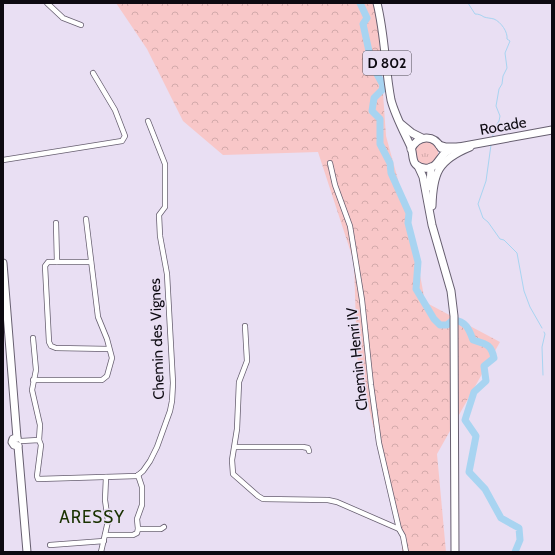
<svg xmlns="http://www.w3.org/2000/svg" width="555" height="555" font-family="Cabin,sans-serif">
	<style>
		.grass { fill: url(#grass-tufts) }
		.forest { fill: url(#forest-crowns) }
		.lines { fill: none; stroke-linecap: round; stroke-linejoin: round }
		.stream { stroke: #a8d4f1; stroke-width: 1 }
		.river { stroke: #a8d4f1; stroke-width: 7 }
		.street-casing { stroke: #675f70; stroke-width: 6 }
		.secondary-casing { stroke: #675f70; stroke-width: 9 }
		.primary-casing { stroke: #675f70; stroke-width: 9 }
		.street { stroke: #fff; stroke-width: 4.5 }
		.secondary { stroke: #fff; stroke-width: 7 }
		.primary { stroke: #fff; stroke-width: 7 }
		.labels { text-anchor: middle; stroke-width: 3; stroke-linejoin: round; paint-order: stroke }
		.shield { fill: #e9dff3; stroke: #4f4a55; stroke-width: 1 }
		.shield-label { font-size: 14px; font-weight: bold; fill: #0d0a11 }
		.street-label { font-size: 15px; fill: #0d0a11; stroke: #e9dff3 }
		.quarter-label { font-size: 17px; letter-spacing: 1px; fill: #1a3201; stroke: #e9dff3 }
	</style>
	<defs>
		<pattern id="grass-tufts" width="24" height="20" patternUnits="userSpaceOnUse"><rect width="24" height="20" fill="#f8c7c8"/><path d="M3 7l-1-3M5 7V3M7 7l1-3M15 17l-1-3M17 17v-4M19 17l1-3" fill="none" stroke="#d3aaab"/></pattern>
		<pattern id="forest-crowns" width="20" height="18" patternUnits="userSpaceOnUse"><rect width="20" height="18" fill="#f8c7c8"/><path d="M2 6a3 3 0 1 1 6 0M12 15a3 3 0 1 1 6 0" fill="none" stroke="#d3aaab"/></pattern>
	</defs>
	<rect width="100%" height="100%" fill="#e9dff3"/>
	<!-- grass -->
	<circle class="grass" cx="426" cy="153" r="12"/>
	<!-- forest -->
	<polygon class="forest" points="116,3 373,3 378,22 386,136 412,231 425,302 500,342 437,454 446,552 402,552 402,540 396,524 357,357 354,262 318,152 223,155 183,121 147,49"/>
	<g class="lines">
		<!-- stream -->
		<g class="stream">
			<path d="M468,3L475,14C479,14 481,15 484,17C487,18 490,18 494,19C501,22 508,32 507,39L510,41L505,53L507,68L503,76L502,84L499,89L496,106L500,116L499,121L495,127L492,139"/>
			<polyline points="491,145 486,181 478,204 483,218 488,222 500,239 504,240 517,253 524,291 530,307 542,328"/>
			<polyline points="543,375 542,347 545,334 544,332"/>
		</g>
		<!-- river -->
		<path class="river" d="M360,3L367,18L363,24L372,65L383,85L382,90L374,98L372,111L380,119V144L390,163L391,173L409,213L408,223L418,262L416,289L434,319L440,325H447L453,320C466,321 469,329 473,340C486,344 491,344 494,358L484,366L486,381L474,392L465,420L476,436L469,472L485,489L501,518L519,528L520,540L515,552"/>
		<!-- street casing -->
		<g class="street-casing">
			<g id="street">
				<polyline points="47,3 63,18 81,25"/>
				<polyline points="3,160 122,141 125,136 115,110 93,73"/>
				<polyline points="330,163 335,185 350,226 362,300 371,385 379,443 399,529 403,536 406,552"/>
				<polyline points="56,223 57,262"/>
				<polyline points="91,262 48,262 45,266 49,342 51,346 56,348 109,349"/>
				<polyline points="245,326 247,361 239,382 237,429 232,460 233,474 258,496 263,499 328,500 337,502 399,529"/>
				<polyline points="33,338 36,370 32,390 40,425 39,440"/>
				<polyline points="33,380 102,380 107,376 112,358 107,339 98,317 86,219"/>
				<polyline points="21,441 39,440 41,445 37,476 38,479 137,476 143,471 150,461 157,447 170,411 172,401 173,383 167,274 160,236 159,215 165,207 165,164 148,121"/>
				<polyline points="235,447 303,447 308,448 309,451"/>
				<polyline points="138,529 161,529 164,527"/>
				<polyline points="105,535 133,535 137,533 138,529 137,519 142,505 142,487 138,475"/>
				<polyline points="50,545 104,541"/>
				<polyline points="101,552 108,521 105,500 106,477"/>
			</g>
		</g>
		<!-- secondary casing -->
		<g class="secondary-casing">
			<g id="secondary">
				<polyline points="418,166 423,177 432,225 451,291 454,316 455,552"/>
				<polyline points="430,187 431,167"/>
				<path d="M432,206C433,173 438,160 470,147"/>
				<polyline points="3,263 17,438"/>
				<polyline points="17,438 13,439 12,442 14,445 18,446"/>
				<polyline points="18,446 27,552"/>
			</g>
		</g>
		<!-- primary casing -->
		<g class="primary-casing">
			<g id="primary">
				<path d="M377,3C385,35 385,68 391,100C395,115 403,130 410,145C415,154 409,166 424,168C436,170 438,159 445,153C449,150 454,148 459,147"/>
				<polyline points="401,124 412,133 422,138"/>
				<polyline points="439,145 446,147 459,147 552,130"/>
				<path d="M411,149C418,135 434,134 441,148"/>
			</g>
		</g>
		<!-- street -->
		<use href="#street" class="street"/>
		<!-- secondary -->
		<use href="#secondary" class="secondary"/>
		<!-- primary -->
		<use href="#primary" class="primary"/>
	</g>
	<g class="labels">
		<!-- shield labels -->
		<rect class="shield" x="363" y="51" width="48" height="24" rx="3"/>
		<g class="shield-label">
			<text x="387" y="68">D 802</text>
		</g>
		<!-- street labels -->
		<g class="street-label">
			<text transform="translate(503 126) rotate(-10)" y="5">Rocade</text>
			<text transform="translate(157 339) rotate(-92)" y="5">Chemin des Vignes</text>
			<text transform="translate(357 359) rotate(-96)" y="5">Chemin Henri IV</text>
		</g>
		<!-- quarter labels -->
		<g class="quarter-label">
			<text x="92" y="523">ARESSY</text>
		</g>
	</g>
	<!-- border -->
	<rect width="555" height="555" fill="none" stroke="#0d0a11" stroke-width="8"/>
</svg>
